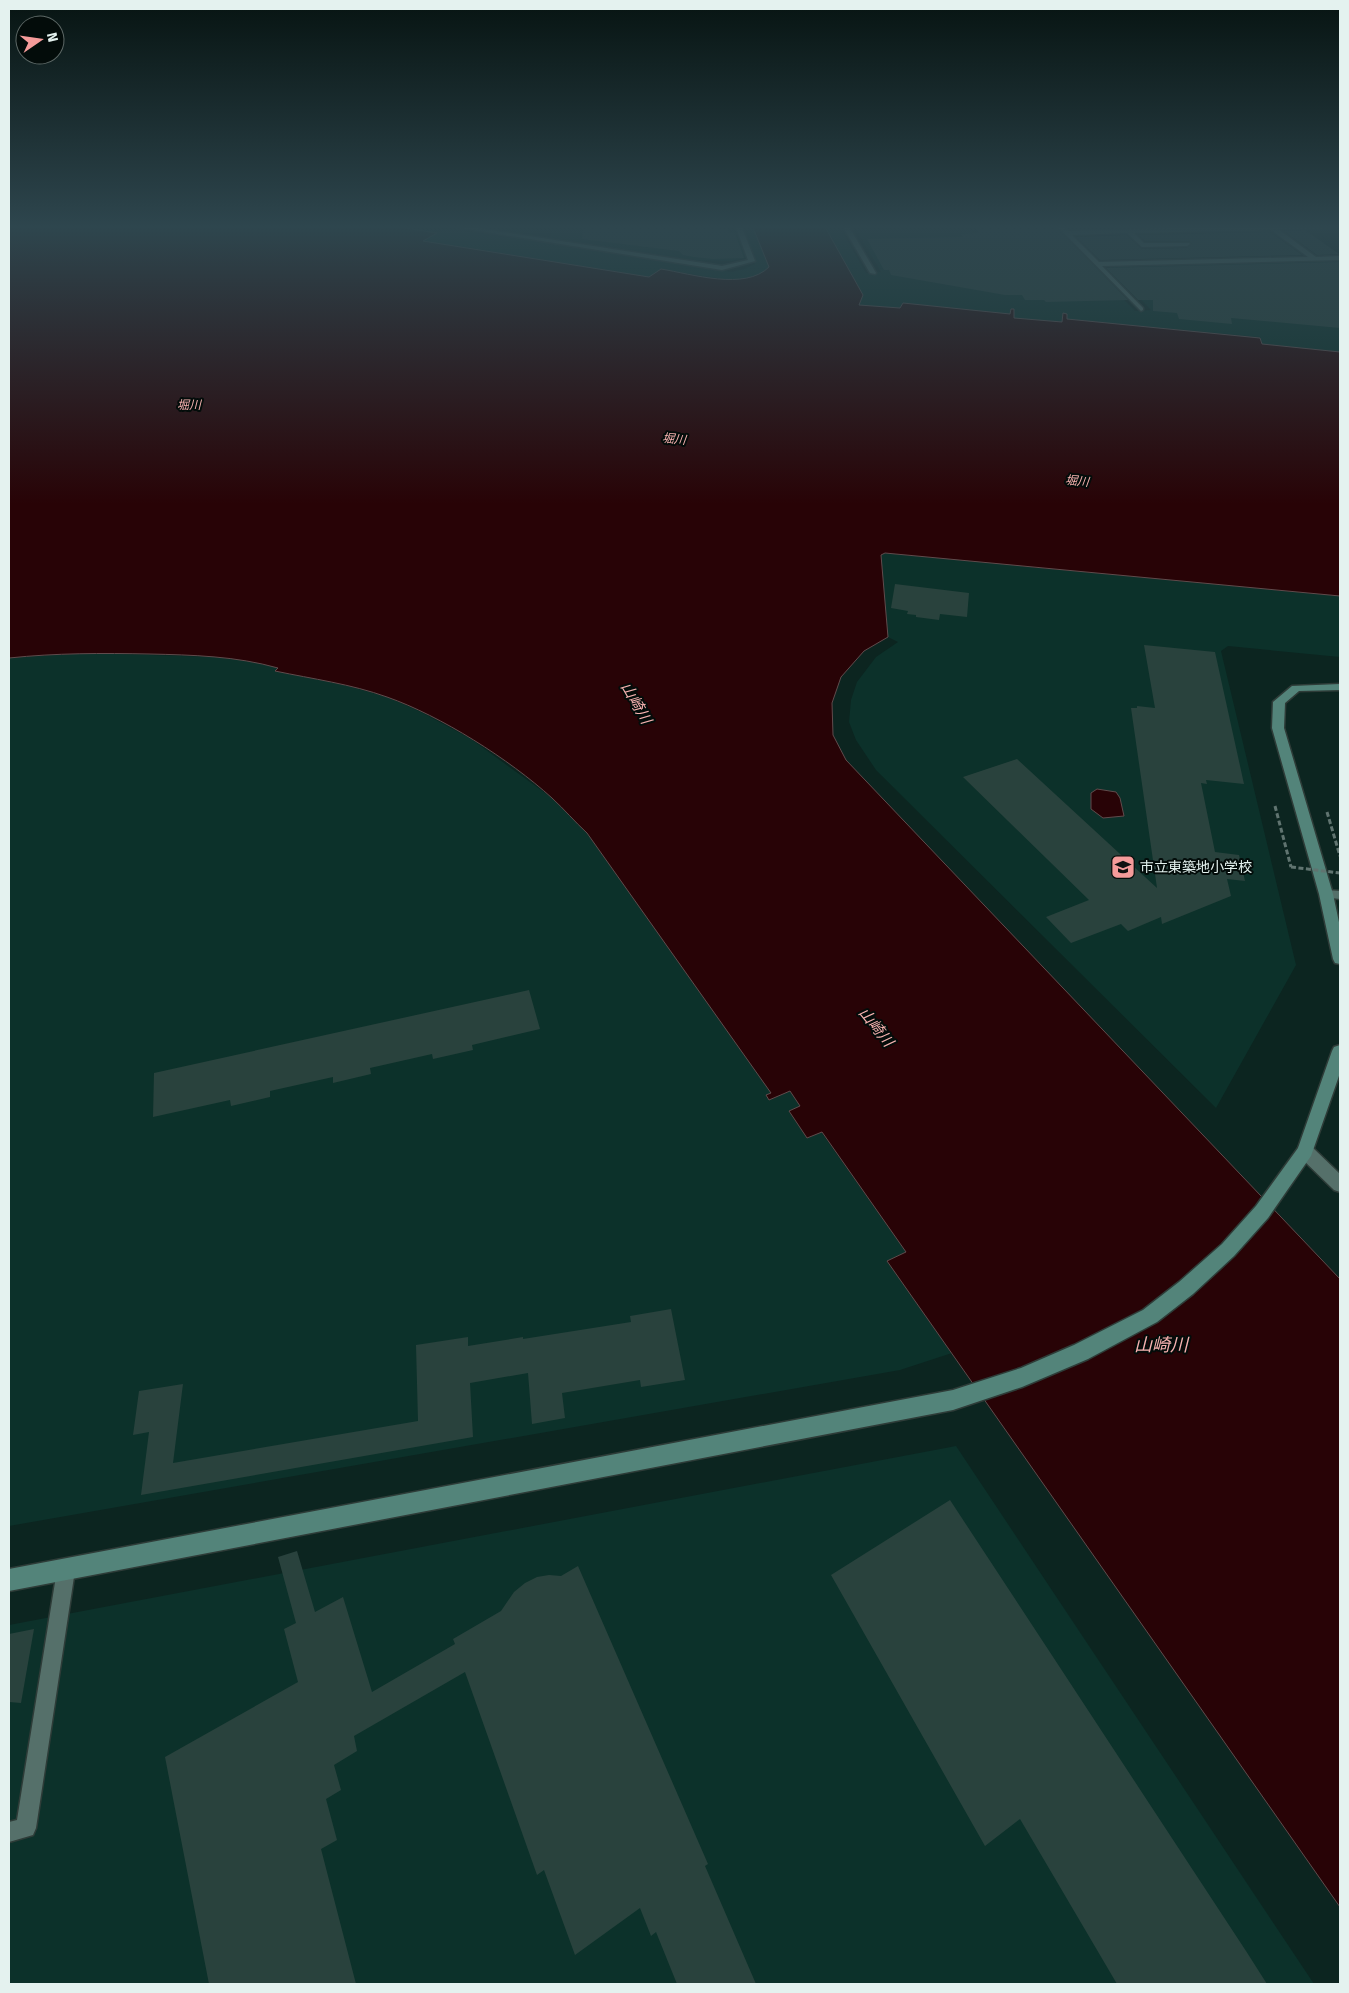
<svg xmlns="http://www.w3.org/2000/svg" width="1349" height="1993" font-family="'Fira Sans','Noto Sans JP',sans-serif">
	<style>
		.built { fill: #0c312a }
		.water { fill: #280306; stroke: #604b4c }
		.building { fill: #29423d }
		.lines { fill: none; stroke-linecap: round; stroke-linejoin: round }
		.lane-casing { stroke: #2e3c38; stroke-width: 3 }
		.street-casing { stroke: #2e3c38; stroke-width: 3 }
		.secondary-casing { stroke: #2e3c38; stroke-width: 3 }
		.path { stroke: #607470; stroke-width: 3; stroke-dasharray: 5 2.5; stroke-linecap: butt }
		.lane { fill: #55706a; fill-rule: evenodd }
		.street { fill: #55706a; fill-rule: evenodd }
		.secondary { fill: #53847a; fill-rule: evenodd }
		.path-bridge { stroke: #607470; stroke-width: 3; stroke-dasharray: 5 2.5; stroke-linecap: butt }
		.labels { text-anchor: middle; stroke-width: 4; stroke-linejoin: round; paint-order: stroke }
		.far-water-label { font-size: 12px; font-style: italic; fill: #f7b2b0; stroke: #030c0a }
		.poi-label { font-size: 14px; fill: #e4f2ef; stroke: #030c0a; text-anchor: start }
		.water-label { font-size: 15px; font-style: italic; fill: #f7b2b0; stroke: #030c0a }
		.near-water-label { font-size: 18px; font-style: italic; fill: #f7b2b0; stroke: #030c0a }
	</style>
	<rect width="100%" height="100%" fill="#0c2520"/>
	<!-- built -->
	<g class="built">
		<polygon points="465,225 534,225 533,234"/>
		<polygon points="550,225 733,225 746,258 731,261 694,260 551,238"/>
		<polygon points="742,225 752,225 769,267 763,273 736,281 661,269 649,277 422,240 446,228 731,272 744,269 755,264 755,258"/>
		<polygon points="825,225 838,225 866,273 881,272 856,229 967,226 974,234 1060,234 1135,311 1151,310 1107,265 1340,259 1340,352 1262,344 1260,337 1066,319 1067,314 1063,322 1014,318 1014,309 1011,314 904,303 900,308 858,305 863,295"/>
		<polygon points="885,553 1340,596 1340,657 1228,646 1221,651 1296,965 1216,1108 876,770 856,740 849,722 851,700 857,682 876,657 898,642 888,637 881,555"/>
		<polygon points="85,653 213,657 257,662 278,668 276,671 344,685 387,697 421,712 471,739 552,798 587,833 772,1093 770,1100 790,1091 800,1106 789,1112 807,1138 821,1132 906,1252 888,1261 952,1353 900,1370 9,1526 9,658"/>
		<polygon points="956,1446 1314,1984 9,1984 9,1625"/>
	</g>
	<!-- water -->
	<g class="water">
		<path d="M9,225H386L437,233L423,241L649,277L661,269C692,274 745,291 769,267L752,225H824L863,295L859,305L900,308L903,303L1010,314L1011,309H1014V318L1062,322L1063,313L1067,314V319L1260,338L1262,344L1340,352V596L885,553L881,555L888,637L864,651L841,677L832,703L833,735L846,760L1340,1279V1907L887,1261L906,1252L822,1132L807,1138L789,1111L800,1106L790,1091L769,1100L766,1095L771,1093L587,833C575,822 564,809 552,798C509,759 441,716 387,697C351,684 313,679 275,671L278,668C236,656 192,655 150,654C102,653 56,653 9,658Z"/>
		<polygon points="1097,789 1116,792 1120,798 1124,816 1103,818 1091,809 1091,793"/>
	</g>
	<!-- building -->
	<g class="building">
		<polygon points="583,225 673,225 674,228 721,227 722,229 728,229 729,233 735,233 744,258 713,259 694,257 683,255 679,251 582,239"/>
		<polygon points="999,225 1054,225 1128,300 1046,302 1044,300 1025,300 1022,295 1005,295 891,275 889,270 884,270 867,239 963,237 961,234 980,233 974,227"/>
		<polygon points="1066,225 1200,225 1069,229"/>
		<polygon points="1305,230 1339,254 1317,255 1284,231"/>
		<polygon points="1270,232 1302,255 1100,260 1076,237 1126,235 1142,249 1187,248 1192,244 1189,241 1145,241 1138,235"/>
		<polygon points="1340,262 1340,328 1231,318 1232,324 1179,319 1177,313 1153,311 1153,300 1138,300 1106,268"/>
		<polygon points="895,584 969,593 967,617 940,614 939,620 916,617 916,615 907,614 908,611 891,608"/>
		<polygon points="1144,645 1215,652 1244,784 1206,780 1207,784 1201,783 1215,852 1239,855 1245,881 1227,879 1231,896 1162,924 1161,917 1128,931 1121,924 1071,943 1046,917 1089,900 963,777 1017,759 1157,888 1131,708 1137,708 1137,706 1155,708"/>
		<polygon points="529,990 540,1029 472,1045 473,1050 433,1059 432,1054 370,1068 371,1074 333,1083 333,1077 270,1091 270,1097 231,1106 230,1100 153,1117 154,1073"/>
		<polygon points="671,1309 685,1380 641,1387 640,1380 562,1393 565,1418 532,1424 528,1373 470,1383 473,1437 141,1495 149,1432 133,1435 139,1391 183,1384 173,1463 418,1421 416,1345 468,1337 468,1346 523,1337 523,1339 631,1322 630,1316"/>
		<polygon points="950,1500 1246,1951 1267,1984 1117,1984 1020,1819 985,1846 831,1575"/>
		<polygon points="297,1551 315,1612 343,1597 372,1692 455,1644 453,1639 501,1611 514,1592 525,1583 537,1577 549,1575 561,1576 578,1566 708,1864 705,1866 756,1984 677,1984 656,1932 651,1936 640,1908 575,1955 544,1870 537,1875 465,1672 354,1736 357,1751 334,1765 341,1790 326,1799 337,1840 321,1849 356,1984 209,1984 165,1757 298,1682 284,1629 296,1623 278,1557"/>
		<polygon points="34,1629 21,1703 9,1702 9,1634"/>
	</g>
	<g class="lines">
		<!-- lane casing -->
		<g class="lane-casing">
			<g id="lane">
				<polygon points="1326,890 1340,891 1340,899 1322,897 1320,894"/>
				<polygon points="66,1561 72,1564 75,1570 36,1828 33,1835 9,1842 9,1822 17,1820 57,1570 60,1564"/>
			</g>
		</g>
		<!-- street casing -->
		<g class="street-casing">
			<g id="street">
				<polygon points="442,225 458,225 722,266 748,260 735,225 741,225 755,261 722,270"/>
				<polygon points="842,225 848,225 876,273 875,274 870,273"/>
				<path d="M1056,225H1063L1068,231L1271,225H1340V228L1278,229L1316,257L1340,256V260L1102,266L1143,308V310L1141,311ZM1271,230L1308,257L1099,262L1072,235L1127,233L1142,247L1187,246L1190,244L1189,243H1144L1134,233Z"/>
				<polygon points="1305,1144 1311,1146 1340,1174 1340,1192 1334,1190 1299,1156 1297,1151 1299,1146"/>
			</g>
		</g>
		<!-- secondary casing -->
		<g class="secondary-casing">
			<g id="secondary">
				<polygon points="1340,684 1340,690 1299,691 1285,703 1284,728 1333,894 1340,927 1340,964 1335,963 1333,959 1319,894 1272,728 1273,702 1292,686"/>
				<polygon points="1340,1045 1340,1073 1311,1156 1268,1218 1234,1256 1193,1294 1157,1322 1088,1359 1022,1387 953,1410 9,1591 9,1569 953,1390 1021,1368 1074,1345 1143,1310 1179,1282 1222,1244 1256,1206 1298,1148 1332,1051 1334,1047"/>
			</g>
		</g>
		<!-- path -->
		<g class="path">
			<polyline points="1275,806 1291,867"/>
			<polyline points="1327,812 1340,856"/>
		</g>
		<!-- lane -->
		<use href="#lane" class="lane"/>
		<!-- street -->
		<use href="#street" class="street"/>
		<!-- secondary -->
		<use href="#secondary" class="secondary"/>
		<!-- path-bridge -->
		<polyline class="path-bridge" points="1291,867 1340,873"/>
	</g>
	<!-- sky -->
	<linearGradient id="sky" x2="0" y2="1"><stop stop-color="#071412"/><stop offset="0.45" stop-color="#2e464e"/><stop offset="1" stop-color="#2e464e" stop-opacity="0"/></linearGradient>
	<rect width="1349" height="504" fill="url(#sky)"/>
	<!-- icons -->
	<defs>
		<g id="school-square" transform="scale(1.25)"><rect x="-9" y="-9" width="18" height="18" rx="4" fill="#f59b9a" stroke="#030c0a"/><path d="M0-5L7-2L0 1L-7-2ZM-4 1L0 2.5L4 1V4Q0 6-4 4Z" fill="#111"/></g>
	</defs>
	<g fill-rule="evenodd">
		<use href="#school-square" x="1123" y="867"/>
	</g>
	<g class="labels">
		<!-- far-water labels -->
		<g class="far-water-label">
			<text x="189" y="409">堀川</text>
			<text transform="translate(674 439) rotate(6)" y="4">堀川</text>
			<text transform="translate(1077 481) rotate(6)" y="4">堀川</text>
		</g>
		<!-- poi labels -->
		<g class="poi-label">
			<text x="1140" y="872">市立東築地小学校</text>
		</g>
		<!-- water labels -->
		<g class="water-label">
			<text transform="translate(636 703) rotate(60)" y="5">山崎川</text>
			<text transform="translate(876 1027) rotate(51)" y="5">山崎川</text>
		</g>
		<!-- near-water labels -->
		<g class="near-water-label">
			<text x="1161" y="1351">山崎川</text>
		</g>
	</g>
	<!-- border -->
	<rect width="1349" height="1993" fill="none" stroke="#e4f2ef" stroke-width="20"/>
	<!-- north arrow -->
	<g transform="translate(40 40) rotate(77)"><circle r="24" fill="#030c0a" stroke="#5d6866"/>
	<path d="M0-4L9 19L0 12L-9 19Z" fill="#f59b9a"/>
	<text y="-8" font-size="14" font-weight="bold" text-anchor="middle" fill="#e4f2ef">N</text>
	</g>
</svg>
